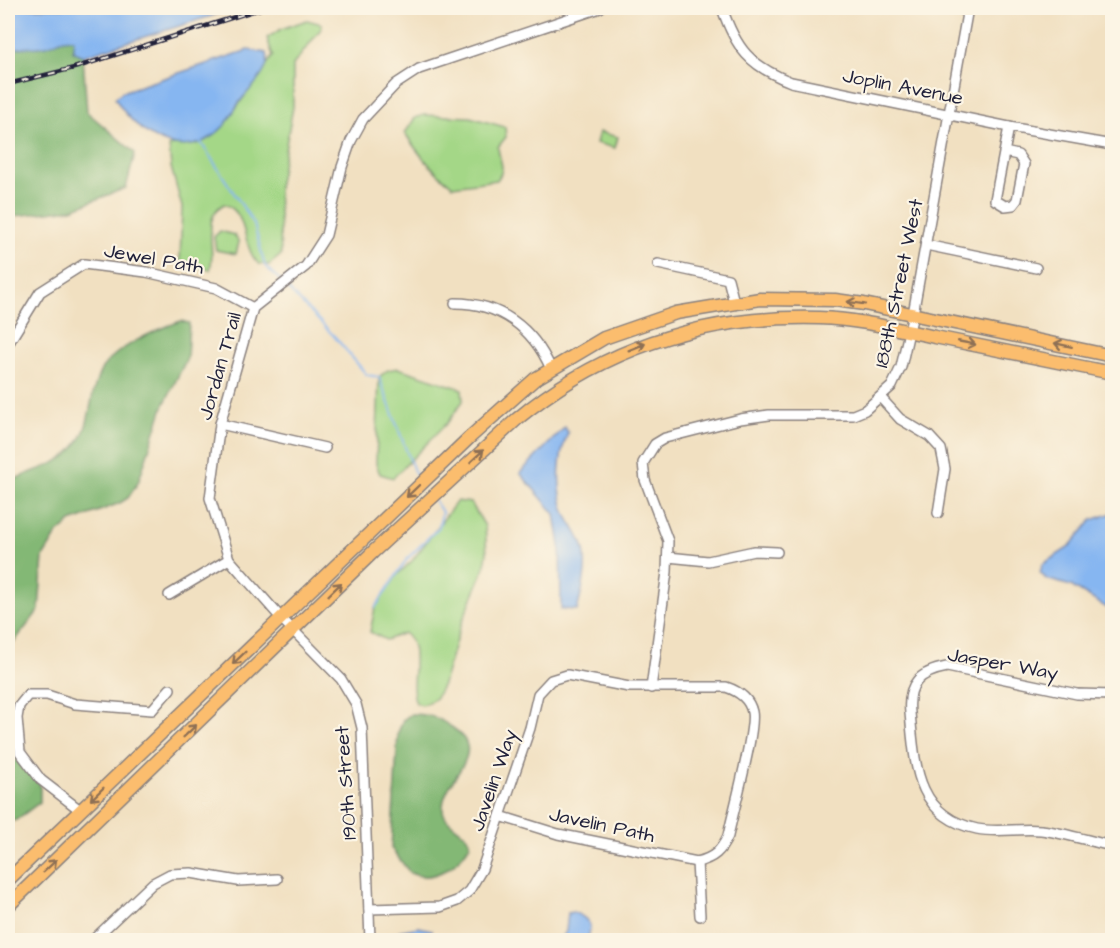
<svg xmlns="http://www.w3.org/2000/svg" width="1120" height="948" font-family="'Architects Daughter',sans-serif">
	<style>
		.green { fill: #a4d787; stroke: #637c61; stroke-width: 1.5 }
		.forest { fill: #83b874; stroke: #526d58; stroke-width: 1.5 }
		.water { fill: #86b6f1; stroke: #546c96; stroke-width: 1.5 }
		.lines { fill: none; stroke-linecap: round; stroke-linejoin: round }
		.stream { stroke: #86b6f1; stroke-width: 2 }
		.minor-casing { stroke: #8a817e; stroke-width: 12 }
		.major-casing { stroke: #8a817e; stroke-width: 15 }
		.minor { stroke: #fff; stroke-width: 9 }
		.major { stroke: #fbbd6e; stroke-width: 12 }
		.rail-casing { stroke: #22223b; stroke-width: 4.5 }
		.rail { stroke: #fcf5e5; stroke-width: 2; stroke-dasharray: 7; stroke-linecap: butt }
		.oneway { stroke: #8e7054 }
		.labels { text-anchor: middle; stroke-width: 4.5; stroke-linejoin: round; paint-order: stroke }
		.street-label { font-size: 20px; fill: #22223b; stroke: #fcf5e5 }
	</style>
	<rect width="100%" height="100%" fill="#fcf5e5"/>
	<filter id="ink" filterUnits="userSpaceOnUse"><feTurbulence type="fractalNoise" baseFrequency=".0167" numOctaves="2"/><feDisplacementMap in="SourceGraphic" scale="12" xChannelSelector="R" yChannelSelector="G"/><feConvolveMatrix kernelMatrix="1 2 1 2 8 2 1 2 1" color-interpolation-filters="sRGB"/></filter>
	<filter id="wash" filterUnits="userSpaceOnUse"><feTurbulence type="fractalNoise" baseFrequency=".008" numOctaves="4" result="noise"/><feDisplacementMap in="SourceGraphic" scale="24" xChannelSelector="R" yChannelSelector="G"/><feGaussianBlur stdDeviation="1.35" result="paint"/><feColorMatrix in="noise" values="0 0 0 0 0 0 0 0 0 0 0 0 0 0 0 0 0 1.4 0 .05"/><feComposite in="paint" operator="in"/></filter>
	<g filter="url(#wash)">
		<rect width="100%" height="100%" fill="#f1e0c1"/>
		<!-- green -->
		<g class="green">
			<path d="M307,20L322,24L321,29L293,65V107L278,188L281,255L269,265L259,264C241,248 249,212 224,204C200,218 217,248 210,270L180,262L182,207L171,167L169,146L205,140L224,125L273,56L267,38L281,29Z"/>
			<path d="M424,115L470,117L505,127L506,137L498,147C499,162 507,167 497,180L453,186C434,172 418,154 405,133L415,118Z"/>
			<polygon points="599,132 618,137 615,148 596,143"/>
			<polygon points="220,231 234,235 239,242 236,254 216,250 214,237"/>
			<polygon points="398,368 462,389 463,401 448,422 393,478 380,474 376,464 379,377 388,370"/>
			<path d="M457,501L471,503L485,526L487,554L484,569L460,627L443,684L435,699L422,705L416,703C407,683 424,648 404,633L386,640L370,632L375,608L397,575L412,561Z"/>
		</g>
		<!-- forest -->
		<g class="forest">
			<path d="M61,38L74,39L73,51L83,56L87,112L135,153L126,188L72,209L8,217V51C28,42 40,50 61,38Z"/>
			<path d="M181,321L189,323L187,358L163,407L138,483L128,498L120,503L71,522L57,534L43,557L39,610L8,650V483C24,473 54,466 66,456C95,431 86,402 100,372C111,349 158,329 181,321Z"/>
			<path d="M411,714C427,714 437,717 450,726C494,754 441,777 443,810C445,827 470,830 470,845C459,864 434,884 410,873L391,848L398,733L403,720Z"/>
			<polygon points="8,756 13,757 40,784 40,802 16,820 8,822"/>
		</g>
		<!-- water -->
		<g class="water">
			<path d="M8,8H237L83,56L73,51L74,39C58,37 59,43 46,46C32,49 21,45 8,51Z"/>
			<path d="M248,50L267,53C271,71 253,85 242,99C235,107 231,118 224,126C186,167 138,137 115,98L122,92Z"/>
			<path d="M565,427L568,433C558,455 557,485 564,509C568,523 581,534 584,550C588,569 582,592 577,610L561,609L560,546L555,514L520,473Z"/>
			<polygon points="1112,513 1112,611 1071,586 1046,579 1040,572 1043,564 1068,548 1092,520"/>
			<path d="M573,912C588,918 594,924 587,940H561L566,931L568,913Z"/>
			<polygon points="419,927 432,930 432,938 426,940 396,940 399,931"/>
		</g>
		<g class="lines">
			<!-- stream -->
			<g class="stream">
				<polyline points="200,141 254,224 265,266 282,282"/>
				<polyline points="285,286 334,336 367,375 379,377 414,471 420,479"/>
				<polyline points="375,608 407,559 439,527 442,512 435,501"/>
			</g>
		</g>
	</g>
	<g filter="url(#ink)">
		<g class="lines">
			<!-- minor casing -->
			<g class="minor-casing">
				<g id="minor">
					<path d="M722,8C736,49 750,66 791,82L1009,127L1112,145"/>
					<polyline points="1004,152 1018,155 1024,164 1017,200 1013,205 1005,206 995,200 1009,127"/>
					<polyline points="926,245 1036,268"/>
					<polyline points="658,264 728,279 734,302"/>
					<path d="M455,303C500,303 533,328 551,369"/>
					<polyline points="8,344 40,292 84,264 146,272 216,288 253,308"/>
					<polyline points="881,398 900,419 929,436 941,449 945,469 938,513"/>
					<polyline points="220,424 325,448"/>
					<polyline points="668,557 708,561 754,551 777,552"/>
					<polyline points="169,595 229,559"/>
					<polyline points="651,688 667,572 668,541 645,480 643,463 655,444 665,438 740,419 769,415 853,415 865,410 892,386 901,367 913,314 968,8"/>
					<path d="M1112,695L1077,694L947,667C920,672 907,683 910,713C915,763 915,816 977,829C997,833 1020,828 1041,830C1065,833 1089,841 1112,846"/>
					<polyline points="80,810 41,780 20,752 17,718 19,706 28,695 47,695 75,704 152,710 170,689"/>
					<polyline points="697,862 700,916"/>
					<path d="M369,909L440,907L457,901L469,891L482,869L530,728L538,694L551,680L567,675L629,687H726C738,691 749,698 752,712C756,730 733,812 728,836C721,851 714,858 697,862L558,834L500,816"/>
					<polyline points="93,940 153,883 170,874 191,873 238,881 277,879"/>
					<polyline points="370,940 362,728 356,704 341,679 281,618 229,559 210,498 220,424 253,308 306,266 326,235 342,167 351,141 363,119 396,84 419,69 600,8"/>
				</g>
			</g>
			<!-- major casing -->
			<g class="major-casing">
				<g id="major">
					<polyline points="8,880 469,438 535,379 604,338 676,313 760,299 835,300 864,304 1112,356"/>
					<path d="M8,906L373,552L517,419C604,347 706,315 819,318C858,319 896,329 935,337C994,349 1053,361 1112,373"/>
				</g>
			</g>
			<!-- minor -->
			<use href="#minor" class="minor"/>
			<!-- major -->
			<use href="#major" class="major"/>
			<!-- rail casing -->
			<g class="rail-casing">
				<polyline id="rail" points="8,84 74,68 263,8"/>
			</g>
			<!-- rail -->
			<use href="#rail" class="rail"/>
		</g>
		<!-- one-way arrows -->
		<defs><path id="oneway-shaft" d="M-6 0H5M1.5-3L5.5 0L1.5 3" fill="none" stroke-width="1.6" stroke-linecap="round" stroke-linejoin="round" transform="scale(1.5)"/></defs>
		<g class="oneway">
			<use href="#oneway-shaft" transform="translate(856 303) rotate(-171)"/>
			<use href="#oneway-shaft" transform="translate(967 343) rotate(11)"/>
			<use href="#oneway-shaft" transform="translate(1063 345) rotate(-168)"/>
			<use href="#oneway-shaft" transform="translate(637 347) rotate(-22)"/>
			<use href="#oneway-shaft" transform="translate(477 456) rotate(-43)"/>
			<use href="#oneway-shaft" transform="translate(413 491) rotate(136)"/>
			<use href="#oneway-shaft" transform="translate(335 589) rotate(-44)"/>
			<use href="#oneway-shaft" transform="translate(239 658) rotate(136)"/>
			<use href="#oneway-shaft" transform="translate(190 731) rotate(-44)"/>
			<use href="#oneway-shaft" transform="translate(97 794) rotate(136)"/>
			<use href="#oneway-shaft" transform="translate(50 866) rotate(-44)"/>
		</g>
	</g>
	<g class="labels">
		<!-- street labels -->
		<g class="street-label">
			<text transform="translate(903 86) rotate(11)" y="7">Joplin Avenue</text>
			<text transform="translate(154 258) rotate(10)" y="7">Jewel Path</text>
			<text transform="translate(898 283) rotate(-78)" y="7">188th Street West</text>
			<text transform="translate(219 366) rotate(-74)" y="7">Jordan Trail</text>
			<text transform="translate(1003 663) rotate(10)" y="7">Jasper Way</text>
			<text transform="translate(493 780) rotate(-71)" y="7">Javelin Way</text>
			<text transform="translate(345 783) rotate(-94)" y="7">190th Street</text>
			<text transform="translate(602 824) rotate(12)" y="7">Javelin Path</text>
		</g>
	</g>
	<!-- margin -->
	<rect width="1120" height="948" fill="none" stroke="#fcf5e5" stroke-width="30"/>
</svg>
